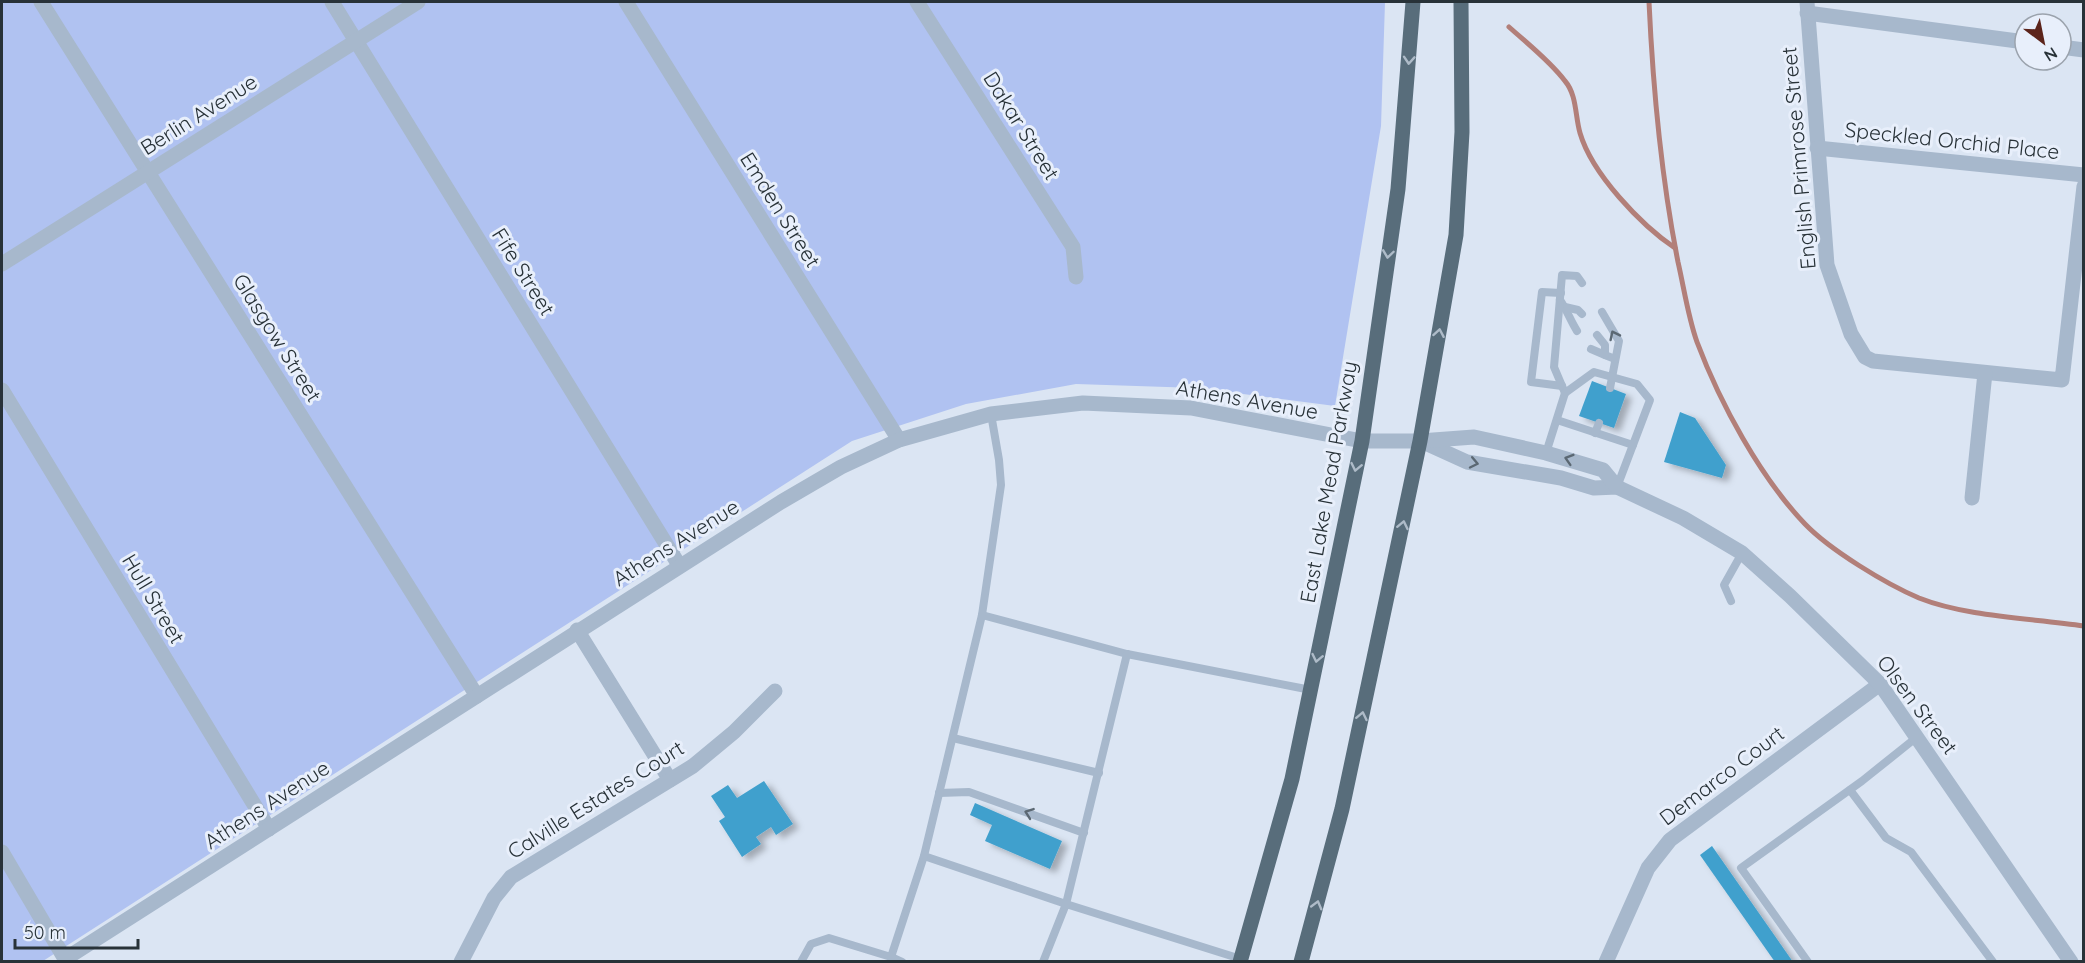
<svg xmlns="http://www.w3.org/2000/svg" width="2085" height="963" font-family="Quicksand,sans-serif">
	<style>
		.sand { fill: #b0c2f1 }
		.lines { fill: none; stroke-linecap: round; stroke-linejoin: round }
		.stream { stroke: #b27f79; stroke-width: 5 }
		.building { fill: #40a0cd; filter: url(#shadow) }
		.service { stroke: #a7b8cc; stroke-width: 8 }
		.minor { stroke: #a7b8cc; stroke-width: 15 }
		.tertiary { stroke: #a7b8cc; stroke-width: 15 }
		.primary { stroke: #586d7b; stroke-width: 15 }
		.oneway { stroke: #aebbc8 }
		.oneway2 { stroke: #5b6873 }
		.labels { text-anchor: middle; stroke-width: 6; stroke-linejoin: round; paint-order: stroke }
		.street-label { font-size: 21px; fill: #283238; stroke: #e8effb }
	</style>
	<defs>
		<filter id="shadow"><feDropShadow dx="6" dy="4" stdDeviation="3" flood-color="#0004"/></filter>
	</defs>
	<rect width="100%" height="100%" fill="#dbe5f3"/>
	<!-- sand -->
	<polygon class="sand" points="2,2 1385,2 1381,126 1335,406 1197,388 1076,384 966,404 852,441 43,961 2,962"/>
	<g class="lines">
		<!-- stream -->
		<g class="stream">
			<path d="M1649,2C1653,89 1661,176 1678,262C1684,288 1688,317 1697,342C1720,403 1760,477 1805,524C1830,550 1886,584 1919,598C1967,617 2031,618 2084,626"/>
			<path d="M1509,27C1528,44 1550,61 1565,81C1577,95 1575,116 1580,133C1592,174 1641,225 1675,248"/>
		</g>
	</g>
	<!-- building -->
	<g class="building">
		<polygon points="1592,381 1626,394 1614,428 1579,416"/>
		<polygon points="1680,412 1695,418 1726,465 1722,478 1664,462"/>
		<polygon points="764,781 793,824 776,835 771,827 756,837 761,844 742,857 719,821 725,817 711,796 728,785 737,798"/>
		<polygon points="975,803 1062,841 1050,869 985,841 992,825 970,815"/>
		<polygon points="1712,846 1793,962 1775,962 1700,855"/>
	</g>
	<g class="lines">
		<!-- service -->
		<g class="service">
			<polyline points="1561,293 1542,292 1531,382 1562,386"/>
			<path d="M1560,300C1567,310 1570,320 1577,331"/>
			<polyline points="1565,307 1578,310 1582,314"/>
			<polyline points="1602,312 1619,341 1610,388"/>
			<polyline points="1597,335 1605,345 1605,355 1615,359"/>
			<polyline points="1591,349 1605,355"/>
			<polyline points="1565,393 1554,367 1562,275 1577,276 1582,283"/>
			<polyline points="1557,420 1633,445"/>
			<polyline points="1595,433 1599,423"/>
			<polyline points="1546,453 1565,393 1594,372 1637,384 1650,400 1617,487"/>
			<polyline points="1731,601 1724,585 1742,553"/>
			<polyline points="982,615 1127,654 1311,690"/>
			<polyline points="953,738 1099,773"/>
			<polyline points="1850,790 1886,838 1911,852 1993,962"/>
			<polyline points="939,793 969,792 1084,833"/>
			<polyline points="924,856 1066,904 1127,654"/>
			<polyline points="891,957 902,962"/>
			<polyline points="801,962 811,944 829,938 891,957 924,856 982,615 1001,485 999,460 991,414"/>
			<polyline points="1043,962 1066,904 1241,959"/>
			<polyline points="1808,962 1741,868 1862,781 1917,737"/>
		</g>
		<!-- minor -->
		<g class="minor">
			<polyline points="41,2 477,696"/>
			<polyline points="332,2 679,565"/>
			<polyline points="626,2 899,440"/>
			<polyline points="917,2 1073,247 1076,277"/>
			<polyline points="1807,2 1827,265 1851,334 1865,357 1873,361 2062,380 2084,186"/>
			<polyline points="1807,13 2025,42"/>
			<polyline points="2061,47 2084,50"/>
			<polyline points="1817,148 2084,175"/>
			<polyline points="2,264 418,2"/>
			<polyline points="2,390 269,829"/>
			<polyline points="1972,498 1985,373"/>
			<polyline points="577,630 670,780"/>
			<polyline points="461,962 494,898 511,877 693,766 734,732 775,691"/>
			<polyline points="1606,962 1648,868 1670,840 1880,684"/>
		</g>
		<!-- tertiary -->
		<g class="tertiary">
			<polyline points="1423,442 1467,462 1561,478 1594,488 1617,487 1683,518 1742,553 1790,596 1880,684 2071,962"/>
			<polyline points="2,852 65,959 781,502 841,467 899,440 991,414 1083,403 1191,408 1362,441 1420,441 1474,437 1546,453 1603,470 1617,487"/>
		</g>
		<!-- primary -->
		<g class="primary">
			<polyline points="1240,962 1292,779 1362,441 1398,189 1413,2"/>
			<polyline points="1301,962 1342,809 1420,441 1456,235 1462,132 1461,2"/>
		</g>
	</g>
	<!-- one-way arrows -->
	<defs><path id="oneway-chevron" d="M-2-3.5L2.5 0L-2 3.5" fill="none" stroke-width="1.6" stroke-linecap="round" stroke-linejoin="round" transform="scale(1.5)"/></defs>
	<g class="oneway">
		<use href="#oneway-chevron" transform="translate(1409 60) rotate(94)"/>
		<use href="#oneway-chevron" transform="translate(1388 254) rotate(98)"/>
		<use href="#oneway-chevron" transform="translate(1439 333) rotate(-80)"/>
		<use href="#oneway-chevron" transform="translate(1356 467) rotate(102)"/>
		<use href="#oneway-chevron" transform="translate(1403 525) rotate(-78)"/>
		<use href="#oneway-chevron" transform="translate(1317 658) rotate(102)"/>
		<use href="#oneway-chevron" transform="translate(1362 716) rotate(-78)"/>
		<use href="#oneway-chevron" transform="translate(1317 905) rotate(-75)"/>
	</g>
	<g class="oneway2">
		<use href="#oneway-chevron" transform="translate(1614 335) rotate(-116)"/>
		<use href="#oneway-chevron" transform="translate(1569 459) rotate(-163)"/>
		<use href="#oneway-chevron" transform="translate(1474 463) rotate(12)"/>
		<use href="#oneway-chevron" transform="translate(1029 813) rotate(-160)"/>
	</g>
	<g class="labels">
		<!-- street labels -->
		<g class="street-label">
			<text transform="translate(199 115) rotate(-32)" y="7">Berlin Avenue</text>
			<text transform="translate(1021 126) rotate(58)" y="7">Dakar Street</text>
			<text transform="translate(1952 141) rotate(6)" y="7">Speckled Orchid Place</text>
			<text transform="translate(1799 158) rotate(-95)" y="7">English Primrose Street</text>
			<text transform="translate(780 210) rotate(58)" y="7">Emden Street</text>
			<text transform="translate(523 272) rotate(58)" y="7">Fife Street</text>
			<text transform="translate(277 338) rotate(58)" y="7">Glasgow Street</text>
			<text transform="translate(1247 400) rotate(10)" y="7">Athens Avenue</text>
			<text transform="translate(1329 482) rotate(-80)" y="7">East Lake Mead Parkway</text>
			<text transform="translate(676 543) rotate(-32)" y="7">Athens Avenue</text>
			<text transform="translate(153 599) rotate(59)" y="7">Hull Street</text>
			<text transform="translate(1917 705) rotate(53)" y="7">Olsen Street</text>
			<text transform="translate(1722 776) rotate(-37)" y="7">Demarco Court</text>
			<text transform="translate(596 800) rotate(-32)" y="7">Calville Estates Court</text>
			<text transform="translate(267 805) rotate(-33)" y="7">Athens Avenue</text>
		</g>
	</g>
	<!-- border -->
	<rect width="2085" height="963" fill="none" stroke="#283238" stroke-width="6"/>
	<!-- north arrow -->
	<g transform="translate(2043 42) rotate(148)"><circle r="28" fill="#e8effb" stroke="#9ba3ad" stroke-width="1.5"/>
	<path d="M0-4.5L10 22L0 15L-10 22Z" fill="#5c241b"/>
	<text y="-9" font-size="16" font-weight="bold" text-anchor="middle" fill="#283238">N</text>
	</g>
	<!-- scale -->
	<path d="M15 939v9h123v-9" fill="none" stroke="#283238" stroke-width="3"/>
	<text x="24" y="939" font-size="18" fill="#283238" stroke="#e8effb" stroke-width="4.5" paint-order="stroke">50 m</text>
</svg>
